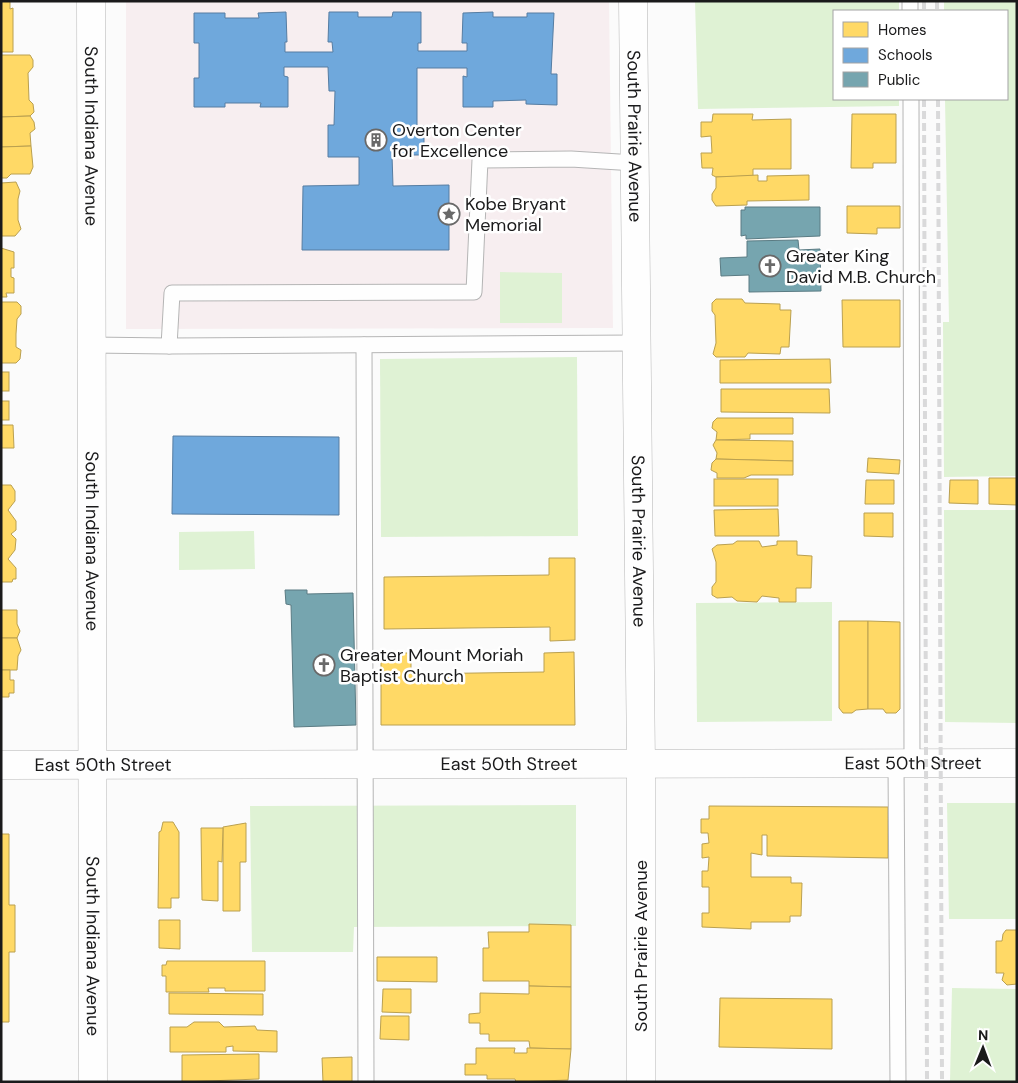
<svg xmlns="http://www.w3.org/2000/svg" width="1018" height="1083" font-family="'DM Sans',sans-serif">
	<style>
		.commercial { fill: #f7eef0 }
		.green { fill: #dff2d4 }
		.homes { fill: #ffd966; stroke: #baa050 }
		.schools { fill: #6fa8dc; stroke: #567da2 }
		.public { fill: #76a5af; stroke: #5a7b83 }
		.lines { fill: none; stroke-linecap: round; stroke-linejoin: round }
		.lane-casing { stroke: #b5b5b5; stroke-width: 17 }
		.street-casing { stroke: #b5b5b5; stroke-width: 29 }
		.secondary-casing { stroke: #b5b5b5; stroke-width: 29 }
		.lane { stroke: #fefefe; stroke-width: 15 }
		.street { stroke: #fefefe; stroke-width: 28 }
		.secondary { stroke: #fefefe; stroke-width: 28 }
		.rail { stroke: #d9d9da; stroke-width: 4; stroke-dasharray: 8 4; stroke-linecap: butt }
		.labels { text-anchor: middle; stroke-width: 5; stroke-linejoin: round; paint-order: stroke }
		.poi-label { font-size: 18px; fill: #1a1a1b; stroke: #fff; text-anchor: start }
		.street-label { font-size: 18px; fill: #1a1a1b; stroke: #fff }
	</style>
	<rect width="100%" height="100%" fill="#fbfbfb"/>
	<!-- commercial -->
	<polygon class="commercial" points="126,1 609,1 613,328 126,329"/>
	<!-- green -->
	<g class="green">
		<polygon points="695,1 899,1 899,11 834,11 834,99 899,99 899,106 698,109"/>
		<polygon points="944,1 1017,1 1017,476 944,477 943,322 949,322 945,99 1007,99 1007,11 944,11"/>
		<polygon points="500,272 562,273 562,323 500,323"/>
		<polygon points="577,357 578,536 381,537 380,359"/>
		<polygon points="944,510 1017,510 1017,723 945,722"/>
		<polygon points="254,531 255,569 179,570 179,532"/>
		<polygon points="832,602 832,721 697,722 696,603"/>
		<polygon points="947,803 1017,803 1017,919 949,919"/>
		<polygon points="576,805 576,926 354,927 353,952 252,952 250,806"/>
		<polygon points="952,988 1017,989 1017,1082 950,1082"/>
	</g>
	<!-- homes -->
	<g class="homes">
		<polygon points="1,1 10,1 10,9 13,8 13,52 1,52"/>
		<polygon points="1,55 30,55 33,60 33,67 28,73 29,100 33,104 34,112 30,116 1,117"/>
		<polygon points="713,114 753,114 752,120 791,119 791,169 753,169 753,176 716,177 712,175 713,168 702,168 701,153 712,153 711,136 701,137 701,122 712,122"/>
		<polygon points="852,114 896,114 896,163 873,163 873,168 851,168"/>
		<polygon points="30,116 34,122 35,129 30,133 31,146 1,147 1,117"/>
		<polygon points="31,146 33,167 30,174 11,174 7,178 1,178 1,147"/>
		<polygon points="758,175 758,181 767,181 767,176 809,175 809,200 747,201 747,205 716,206 712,200 712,194 716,188 716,177"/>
		<polygon points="16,182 20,191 18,199 18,220 21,229 15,236 1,236 1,183"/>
		<polygon points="847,206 900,206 900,228 877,228 877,234 847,233"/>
		<polygon points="1,248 14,252 14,268 11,268 11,277 14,278 14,293 6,293 7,297 1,297"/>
		<polygon points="716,299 742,299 745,303 780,304 780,310 791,310 789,347 781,347 780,354 748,353 745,357 716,357 713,354 716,343 715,315 712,311 712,303"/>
		<polygon points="842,300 900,300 900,347 843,347"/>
		<polygon points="1,302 17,302 21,306 21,314 17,319 16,334 16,347 21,350 20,359 16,363 1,363"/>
		<polygon points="830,359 831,383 720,383 720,360"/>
		<rect x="1" y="372" width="8" height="19"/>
		<polygon points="721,389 829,389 830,413 721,412"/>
		<rect x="1" y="401" width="8" height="19"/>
		<polygon points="717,418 793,418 793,434 750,434 750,439 716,440 717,432 712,428 713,422"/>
		<polygon points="1,425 13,425 14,448 1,448"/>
		<polygon points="716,440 793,441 793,461 716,459 717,453 713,445"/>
		<polygon points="868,458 900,460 899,474 867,472"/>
		<polygon points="716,459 793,461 793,475 751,475 744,478 717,478 717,473 711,470 712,463"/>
		<polygon points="989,478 1017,478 1017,505 989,504"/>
		<rect x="714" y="479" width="64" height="27"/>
		<polygon points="866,480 894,480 894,504 865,504"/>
		<polygon points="950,480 978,480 978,504 949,503"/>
		<polygon points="1,485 11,485 15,491 15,501 8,510 16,521 16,530 11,534 16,539 15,550 8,559 16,568 16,579 13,579 12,582 1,582"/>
		<polygon points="778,509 779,536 715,536 714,510"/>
		<polygon points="864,513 893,513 893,537 864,536"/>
		<polygon points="737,541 759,541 762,547 777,545 777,541 797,541 797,555 812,556 811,588 796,588 796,602 779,602 779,598 762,596 757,602 737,601 732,597 717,598 712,595 712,587 716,582 716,562 712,549 717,545 733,544"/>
		<polygon points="549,558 575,558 575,640 550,641 550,627 384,629 384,577 549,575"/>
		<polygon points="1,610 17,610 17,624 20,631 17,638 1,638"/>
		<polygon points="839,621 868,621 868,709 856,710 852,713 843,713 839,708"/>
		<polygon points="868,621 900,622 900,709 896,713 886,713 883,709 868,709"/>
		<polygon points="1,638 17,638 21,650 18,656 17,670 1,670"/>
		<polygon points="574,652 575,725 381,725 381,653 411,653 411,674 544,672 544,653"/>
		<polygon points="1,670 10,670 10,680 14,680 14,693 9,693 9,697 1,697"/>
		<polygon points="709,806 888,807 888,858 767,856 767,835 762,835 762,855 751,853 751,877 791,877 791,883 802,883 801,916 790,916 790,922 751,922 751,929 702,927 702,913 709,913 709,887 702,887 702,871 708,871 709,857 702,858 702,844 709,843 708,833 701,833 701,819 709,819"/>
		<polygon points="163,822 173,822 179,832 179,898 171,898 171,908 158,908 159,832 161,831"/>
		<polygon points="246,823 246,862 240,862 240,911 223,911 223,827"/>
		<polygon points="201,828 223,828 222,862 218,861 218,901 202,900"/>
		<polygon points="1,834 9,834 9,905 15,905 15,952 9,952 9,1022 1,1022"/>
		<polygon points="159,920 180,920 180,949 159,948"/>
		<polygon points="529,924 571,925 571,987 529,986 529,981 483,981 483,948 489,948 488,932 529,932"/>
		<polygon points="1006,930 1017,930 1017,984 1007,985 1002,980 1004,973 996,973 996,941 1002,941 1003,934"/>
		<polygon points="377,957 437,957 437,982 377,981"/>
		<polygon points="167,961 265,961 265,991 225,991 225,988 208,988 209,992 166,992 166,976 162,976 162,965 166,965"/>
		<polygon points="529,986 571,987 571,1049 530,1048 529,1041 489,1041 489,1034 480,1034 480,1023 469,1023 469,1014 480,1013 480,993 529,994"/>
		<polygon points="383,989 411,989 411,1013 382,1012"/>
		<polygon points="169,993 263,994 263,1015 169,1014"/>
		<polygon points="720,998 832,999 832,1049 719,1047"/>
		<polygon points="381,1016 409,1016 409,1040 380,1039"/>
		<polygon points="194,1022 219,1022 224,1027 255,1026 257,1030 277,1031 277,1052 233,1051 233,1046 226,1047 226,1052 170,1052 170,1027 187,1027"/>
		<polygon points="476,1048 515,1048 514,1053 527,1053 527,1048 571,1049 568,1080 516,1082 515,1079 487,1079 487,1075 465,1075 465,1064 476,1064"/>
		<polygon points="259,1054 259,1079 182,1082 182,1055"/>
		<polygon points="352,1057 352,1082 323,1082 322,1058"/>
	</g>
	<!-- schools -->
	<g class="schools">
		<polygon points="286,12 287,42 285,42 285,52 333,52 332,42 328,42 329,12 358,12 358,17 392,17 393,12 421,12 421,43 418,43 418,51 467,51 467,43 462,43 463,13 493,12 493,17 527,17 527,13 554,13 551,74 557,74 557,105 526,104 526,100 493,101 493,107 463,107 463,76 467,77 467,68 417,68 417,126 424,126 424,155 392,155 393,186 449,185 449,250 302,250 303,186 359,185 359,157 328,157 328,125 334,125 335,91 329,91 328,67 284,67 284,76 288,77 288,107 260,107 261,103 225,103 225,107 194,107 194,78 199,78 199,43 194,43 194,13 225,13 225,18 259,18 258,13"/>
		<polygon points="173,436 339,437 339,515 172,514"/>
	</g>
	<!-- public -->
	<g class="public">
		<polygon points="745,207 820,207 820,236 746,239 746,235 741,236 741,210 745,210"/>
		<polygon points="798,240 799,250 820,249 821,291 749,292 749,275 721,276 720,258 747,257 747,241"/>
		<polygon points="285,590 307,590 307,594 353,593 356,725 294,727 291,605 286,604"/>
	</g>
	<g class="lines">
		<!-- lane casing -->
		<g class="lane-casing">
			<g id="lane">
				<polyline points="910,1 910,11"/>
				<polyline points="911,99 912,763"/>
				<polyline points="91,345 169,346 172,293 474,292 480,160 571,159 635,163"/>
				<polyline points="364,345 366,1082"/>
				<polyline points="169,346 637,343"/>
				<polyline points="896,763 898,1082"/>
			</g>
		</g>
		<!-- street casing -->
		<g class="street-casing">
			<g id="street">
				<path id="s1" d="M633,1L641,764V1082"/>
				<path id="s2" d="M1,765L1017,763"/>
			</g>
		</g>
		<!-- secondary casing -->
		<g class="secondary-casing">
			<g id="secondary">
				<path id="s3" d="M91,1L93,1082"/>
			</g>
		</g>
		<!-- lane -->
		<use href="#lane" class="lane"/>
		<!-- street -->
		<use href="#street" class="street"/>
		<!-- secondary -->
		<use href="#secondary" class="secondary"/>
		<!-- rail -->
		<g class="rail">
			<polyline points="924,1 924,11"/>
			<polyline points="937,1 937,11"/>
			<polyline points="924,99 927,1082"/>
			<polyline points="938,99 942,1082"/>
		</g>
	</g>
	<!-- icons -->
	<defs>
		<g id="building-ring" transform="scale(1.125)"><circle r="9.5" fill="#fff" stroke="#696969" stroke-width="1.5"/><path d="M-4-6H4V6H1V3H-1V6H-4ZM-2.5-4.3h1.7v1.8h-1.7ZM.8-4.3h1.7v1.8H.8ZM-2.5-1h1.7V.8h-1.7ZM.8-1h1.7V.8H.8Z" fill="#696969"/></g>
		<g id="sight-ring" transform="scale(1.125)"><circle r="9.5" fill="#fff" stroke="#696969" stroke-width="1.5"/><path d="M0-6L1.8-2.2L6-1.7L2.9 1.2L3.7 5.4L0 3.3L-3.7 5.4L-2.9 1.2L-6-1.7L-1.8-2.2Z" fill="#696969"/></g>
		<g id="church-ring" transform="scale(1.125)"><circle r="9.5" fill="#fff" stroke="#696969" stroke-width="1.5"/><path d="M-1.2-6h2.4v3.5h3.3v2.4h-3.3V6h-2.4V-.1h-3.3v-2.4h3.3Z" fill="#696969"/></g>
	</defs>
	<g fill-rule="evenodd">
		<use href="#building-ring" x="376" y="140"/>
		<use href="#sight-ring" x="449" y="214"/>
		<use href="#church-ring" x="770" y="266"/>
		<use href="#church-ring" x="324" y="665"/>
	</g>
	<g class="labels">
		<!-- poi labels -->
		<g class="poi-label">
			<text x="392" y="136">Overton Center<tspan x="392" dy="21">for Excellence</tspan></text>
			<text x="465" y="210">Kobe Bryant<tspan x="465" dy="21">Memorial</tspan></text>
			<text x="786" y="262">Greater King<tspan x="786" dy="21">David M.B. Church</tspan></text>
			<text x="340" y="661">Greater Mount Moriah<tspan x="340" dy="21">Baptist Church</tspan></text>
		</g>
		<!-- street labels -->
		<g class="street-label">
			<text dy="6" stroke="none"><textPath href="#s3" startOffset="135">South Indiana Avenue</textPath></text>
			<text dy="6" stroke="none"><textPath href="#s1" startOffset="135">South Prairie Avenue</textPath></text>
			<text dy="6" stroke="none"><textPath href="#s1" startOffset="540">South Prairie Avenue</textPath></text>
			<text dy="6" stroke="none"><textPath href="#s3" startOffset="540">South Indiana Avenue</textPath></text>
			<text dy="6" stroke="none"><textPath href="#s2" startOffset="912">East 50th Street</textPath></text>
			<text dy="6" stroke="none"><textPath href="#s2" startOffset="508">East 50th Street</textPath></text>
			<text dy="6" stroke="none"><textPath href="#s2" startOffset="102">East 50th Street</textPath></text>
			<text dy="6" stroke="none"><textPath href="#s3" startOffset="945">South Indiana Avenue</textPath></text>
			<text transform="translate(641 946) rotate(-90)" y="6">South Prairie Avenue</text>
		</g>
	</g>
	<!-- border -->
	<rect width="1018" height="1083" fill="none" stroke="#1a1a1b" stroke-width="5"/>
	<!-- legend -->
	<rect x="833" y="10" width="175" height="90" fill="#ffffff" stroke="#a3a3a4"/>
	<rect x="843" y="22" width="25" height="15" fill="#ffd966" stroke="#a3a3a4"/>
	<text x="878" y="35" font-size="15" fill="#1a1a1b">Homes</text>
	<rect x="843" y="48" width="25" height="15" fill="#6fa8dc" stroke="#a3a3a4"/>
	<text x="878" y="60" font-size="15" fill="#1a1a1b">Schools</text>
	<rect x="843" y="72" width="25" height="15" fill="#76a5af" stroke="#a3a3a4"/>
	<text x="878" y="85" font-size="15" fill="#1a1a1b">Public</text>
	<!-- north arrow -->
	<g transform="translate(983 1048) rotate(1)" stroke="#ffffff" stroke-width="4" paint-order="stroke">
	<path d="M0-4L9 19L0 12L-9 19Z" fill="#1a1a1b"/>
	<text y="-8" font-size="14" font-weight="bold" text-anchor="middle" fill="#1a1a1b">N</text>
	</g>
</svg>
